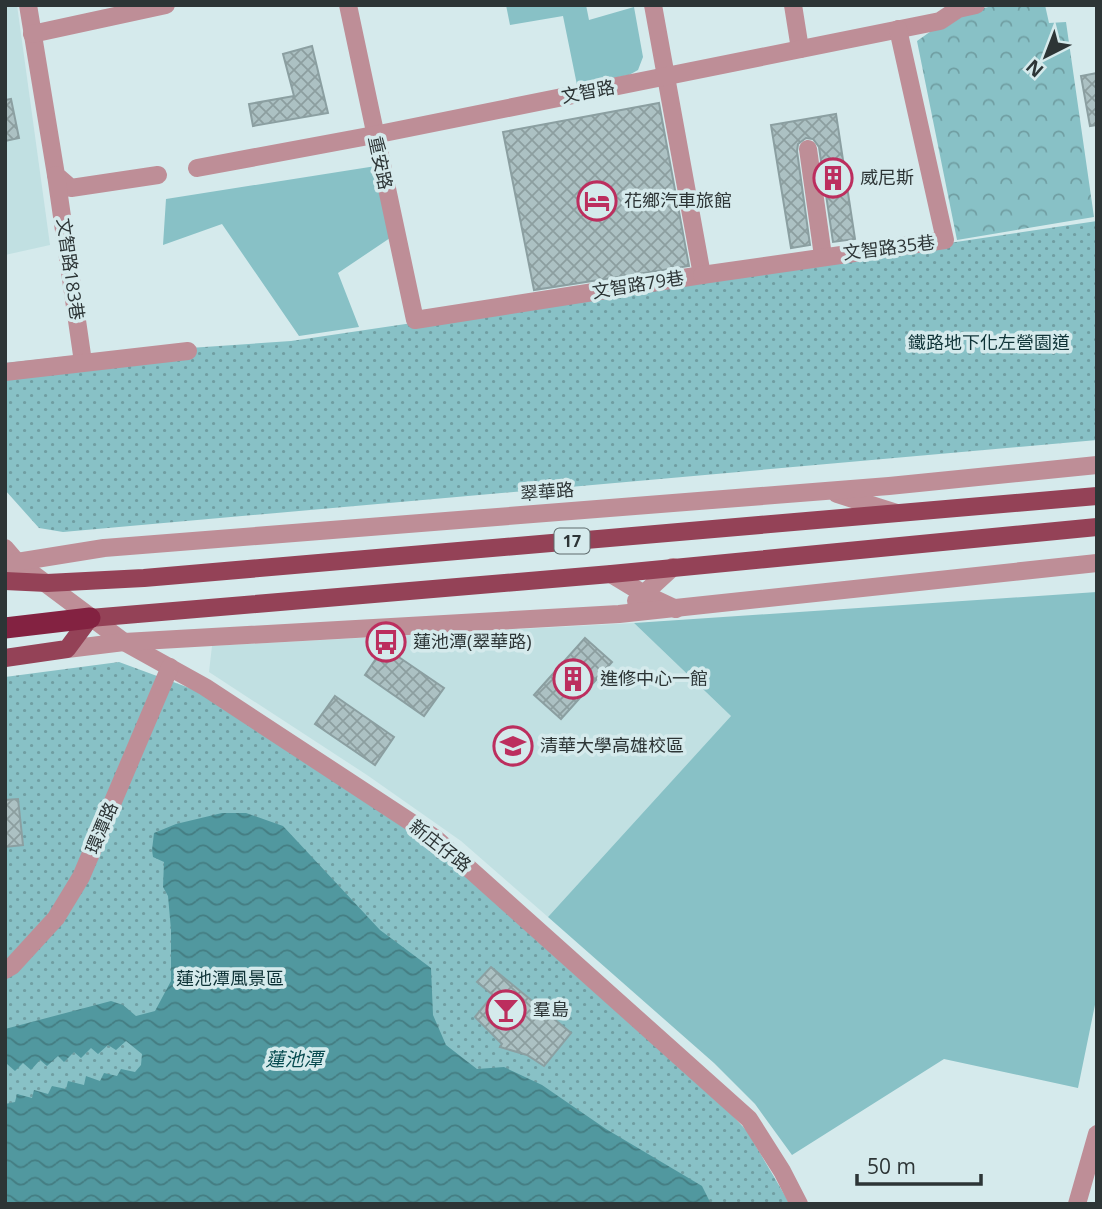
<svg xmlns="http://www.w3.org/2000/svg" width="1102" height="1209" font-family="'Open Sans','Noto Sans TC',sans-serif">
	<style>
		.built { fill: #c1e0e2 }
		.grass { fill: #88c1c6 }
		.forest { fill: url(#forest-crowns) }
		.park { fill: url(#park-dots) }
		.water { fill: url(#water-waves) }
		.building { fill: url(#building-cross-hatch); stroke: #8b9fa1; stroke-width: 2 }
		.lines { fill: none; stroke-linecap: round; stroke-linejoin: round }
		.minor { stroke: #be8e97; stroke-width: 18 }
		.major { stroke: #944257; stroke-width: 18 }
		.highway { stroke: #832241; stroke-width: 21 }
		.labels { text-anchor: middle; stroke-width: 7; stroke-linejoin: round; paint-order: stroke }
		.shield { fill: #d5eaec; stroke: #5f6b6d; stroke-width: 2 }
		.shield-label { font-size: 16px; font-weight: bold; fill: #2d3536 }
		.street-label { font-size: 18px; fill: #2d3536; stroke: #d5eaec }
		.poi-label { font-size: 18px; fill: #2d3536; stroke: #d5eaec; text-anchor: start }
		.park-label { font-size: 18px; fill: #0f3337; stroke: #d5eaec }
		.water-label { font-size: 19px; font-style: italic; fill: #074b50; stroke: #d5eaec }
	</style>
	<defs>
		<pattern id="forest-crowns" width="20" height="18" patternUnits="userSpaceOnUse" patternTransform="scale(1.75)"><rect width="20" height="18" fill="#88c1c6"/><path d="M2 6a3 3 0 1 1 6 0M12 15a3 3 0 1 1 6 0" fill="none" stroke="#709ea2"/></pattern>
		<pattern id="park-dots" width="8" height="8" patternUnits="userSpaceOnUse" patternTransform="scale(1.75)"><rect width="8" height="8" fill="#88c1c6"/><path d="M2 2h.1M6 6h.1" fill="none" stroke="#709ea2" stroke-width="1.8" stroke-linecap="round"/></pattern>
		<pattern id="water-waves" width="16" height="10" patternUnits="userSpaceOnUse" patternTransform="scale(1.75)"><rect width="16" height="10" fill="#51989f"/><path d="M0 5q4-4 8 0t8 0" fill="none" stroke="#447d82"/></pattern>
		<pattern id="building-cross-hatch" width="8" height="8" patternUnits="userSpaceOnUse" patternTransform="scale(1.75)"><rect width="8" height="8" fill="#acc1c3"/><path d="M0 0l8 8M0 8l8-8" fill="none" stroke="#8c9e9f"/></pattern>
	</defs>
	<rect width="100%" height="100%" fill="#d5eaec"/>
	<!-- built -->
	<g class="built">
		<polygon points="5,5 17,5 50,245 5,255"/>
		<polygon points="634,623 731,716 548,917 461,841 367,775 209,672 212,646"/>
	</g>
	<!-- grass -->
	<g class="grass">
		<polygon points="506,5 586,5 589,20 634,7 643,57 638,70 629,75 577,85 563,16 510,25"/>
		<polygon points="376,166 390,238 338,273 359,327 299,336 222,224 163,245 166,199"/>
		<polygon points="1097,592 1097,995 1078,1088 944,1059 792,1155 755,1104 714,1063 548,917 731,716 634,623"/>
	</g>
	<!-- forest -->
	<polygon class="forest" points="997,5 1045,5 1049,23 1066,22 1094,217 957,240 917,41 954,15"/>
	<!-- park -->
	<g class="park">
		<polygon points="1097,221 1097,440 63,532 39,528 5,490 5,363 71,356 291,341"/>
		<polygon points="119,662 195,690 412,830 446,856 717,1099 747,1131 790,1204 5,1204 5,677"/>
	</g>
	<!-- water -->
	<polygon class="water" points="222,813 246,813 283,826 380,930 431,968 433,1015 446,1045 477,1069 504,1067 542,1085 606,1129 702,1186 711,1204 5,1204 5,1104 15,1102 17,1094 32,1098 34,1090 48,1094 52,1086 66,1089 68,1081 84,1085 86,1076 100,1081 104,1073 117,1076 121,1069 135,1072 141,1065 142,1054 126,1041 116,1050 108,1045 98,1054 91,1048 81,1058 74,1052 64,1062 58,1056 47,1066 40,1060 31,1070 23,1063 15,1071 7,1064 5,1029 111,1001 123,1005 136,1016 155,1011 171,981 171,930 168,896 163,887 164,862 153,857 152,850 154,833 176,824"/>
	<!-- building -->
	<g class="building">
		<polygon points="312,46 328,113 253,126 249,104 294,96 283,54"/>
		<polygon points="1097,73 1097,125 1090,126 1081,76"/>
		<polygon points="11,99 19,138 5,141 5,100"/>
		<polygon points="659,103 689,266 534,290 503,132"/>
		<polygon points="836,114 855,239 833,242 819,147 813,139 806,138 798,144 797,151 810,245 791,248 771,125"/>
		<polygon points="585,638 612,662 561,719 534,695"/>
		<polygon points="384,647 444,688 424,716 365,675"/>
		<polygon points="335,696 394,737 375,765 315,724"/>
		<polygon points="18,799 23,845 5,847 5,800"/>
		<polygon points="491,967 571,1033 544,1066 527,1055 500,1047 502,1044 475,1017 493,995 477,982"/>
	</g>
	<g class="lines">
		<!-- minor -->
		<g class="minor">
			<polyline points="28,5 56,175 71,188 158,175"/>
			<polyline points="348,5 415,320 702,275 653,5"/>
			<polyline points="793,5 800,49"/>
			<polyline points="32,34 166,5"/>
			<polyline points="808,149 823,256"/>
			<polyline points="197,168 374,135 940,21 958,9 976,5"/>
			<polyline points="56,175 83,362"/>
			<polyline points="702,275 945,240 898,29"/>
			<polyline points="5,372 188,351"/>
			<polyline points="837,494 897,513"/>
			<polyline points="5,548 17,562 124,642 205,687 435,838 749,1119 782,1171 799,1204"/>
			<polyline points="5,572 17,562 104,548 889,486 1097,465"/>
			<polyline points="611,574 644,594 676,609"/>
			<polyline points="636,601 673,567"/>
			<polyline points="67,649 124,642 619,614 1097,563"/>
			<polyline points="5,970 12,966 56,918 81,877 170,667"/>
			<polyline points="1077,1204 1097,1134"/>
		</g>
		<!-- major -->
		<g class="major">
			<polyline points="5,581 47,583 144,578 1097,496"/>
			<polyline points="5,658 67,649 90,618 611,574 1097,527"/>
		</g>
		<!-- highway -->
		<polyline class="highway" points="5,628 90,618"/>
	</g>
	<!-- icons -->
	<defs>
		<g id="building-ring" transform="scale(2.0125)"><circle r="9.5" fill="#d5eaec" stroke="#bc2e5e" stroke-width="1.5"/><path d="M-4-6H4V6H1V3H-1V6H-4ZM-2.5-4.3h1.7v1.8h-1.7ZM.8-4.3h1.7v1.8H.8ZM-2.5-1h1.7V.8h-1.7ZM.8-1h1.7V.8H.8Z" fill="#bc2e5e"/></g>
		<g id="hotel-ring" transform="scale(2.0125)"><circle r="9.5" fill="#d5eaec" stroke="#bc2e5e" stroke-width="1.5"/><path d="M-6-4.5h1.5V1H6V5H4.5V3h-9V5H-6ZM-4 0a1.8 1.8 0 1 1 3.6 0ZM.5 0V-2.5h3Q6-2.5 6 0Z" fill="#bc2e5e"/></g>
		<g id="bus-ring" transform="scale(2.0125)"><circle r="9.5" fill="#d5eaec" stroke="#bc2e5e" stroke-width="1.5"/><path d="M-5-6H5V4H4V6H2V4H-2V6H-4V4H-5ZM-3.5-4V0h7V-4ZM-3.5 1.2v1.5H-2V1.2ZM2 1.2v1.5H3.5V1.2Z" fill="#bc2e5e"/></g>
		<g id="university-ring" transform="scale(2.0125)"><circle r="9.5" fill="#d5eaec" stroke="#bc2e5e" stroke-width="1.5"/><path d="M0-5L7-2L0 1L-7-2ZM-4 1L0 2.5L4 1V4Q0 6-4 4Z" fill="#bc2e5e"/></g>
		<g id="bar-ring" transform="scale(2.0125)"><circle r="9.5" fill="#d5eaec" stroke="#bc2e5e" stroke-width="1.5"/><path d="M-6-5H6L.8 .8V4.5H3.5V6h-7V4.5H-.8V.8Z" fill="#bc2e5e"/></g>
	</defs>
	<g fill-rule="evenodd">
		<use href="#building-ring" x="833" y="178"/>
		<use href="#hotel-ring" x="597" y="201"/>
		<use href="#bus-ring" x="386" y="642"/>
		<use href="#building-ring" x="573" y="679"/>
		<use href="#university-ring" x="513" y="746"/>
		<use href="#bar-ring" x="506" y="1010"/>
	</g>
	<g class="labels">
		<!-- shield labels -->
		<rect class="shield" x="554.5" y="528.5" width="35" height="25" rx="5"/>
		<g class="shield-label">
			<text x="572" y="547">17</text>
		</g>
		<!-- street labels -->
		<g class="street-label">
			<text transform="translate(588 92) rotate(-11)" y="6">文智路</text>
			<text transform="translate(380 163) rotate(78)" y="6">重安路</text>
			<text transform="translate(889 248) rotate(-7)" y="6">文智路35巷</text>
			<text transform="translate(70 269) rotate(82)" y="6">文智路183巷</text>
			<text transform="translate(638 285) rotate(-9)" y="6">文智路79巷</text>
			<text transform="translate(547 492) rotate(-5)" y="6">翠華路</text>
			<text transform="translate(102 828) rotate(-67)" y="6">環潭路</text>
			<text transform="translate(440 846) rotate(38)" y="6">新庄仔路</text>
		</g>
		<!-- poi labels -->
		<g class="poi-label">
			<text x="860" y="184">威尼斯</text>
			<text x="624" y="207">花鄉汽車旅館</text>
			<text x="413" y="648">蓮池潭(翠華路)</text>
			<text x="600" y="685">進修中心一館</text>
			<text x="540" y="752">清華大學高雄校區</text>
			<text x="533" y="1016">羣島</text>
		</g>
		<!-- park labels -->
		<g class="park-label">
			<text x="989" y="349">鐵路地下化左營園道</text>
			<text x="230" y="985">蓮池潭風景區</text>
		</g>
		<!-- water labels -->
		<g class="water-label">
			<text x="294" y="1066">蓮池潭</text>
		</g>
	</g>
	<!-- border -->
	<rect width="1102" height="1209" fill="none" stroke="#2d3536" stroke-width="14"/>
	<!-- north arrow -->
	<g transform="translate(1046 56) rotate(222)" stroke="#d5eaec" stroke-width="5" paint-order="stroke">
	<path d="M0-5L12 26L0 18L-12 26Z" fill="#2d3536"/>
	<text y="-10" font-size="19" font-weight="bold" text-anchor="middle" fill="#2d3536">N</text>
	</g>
	<!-- scale -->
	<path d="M857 1174v10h124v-10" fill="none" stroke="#2d3536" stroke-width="3.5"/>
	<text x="867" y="1174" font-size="21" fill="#2d3536" stroke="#d5eaec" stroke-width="5" paint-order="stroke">50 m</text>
</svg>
